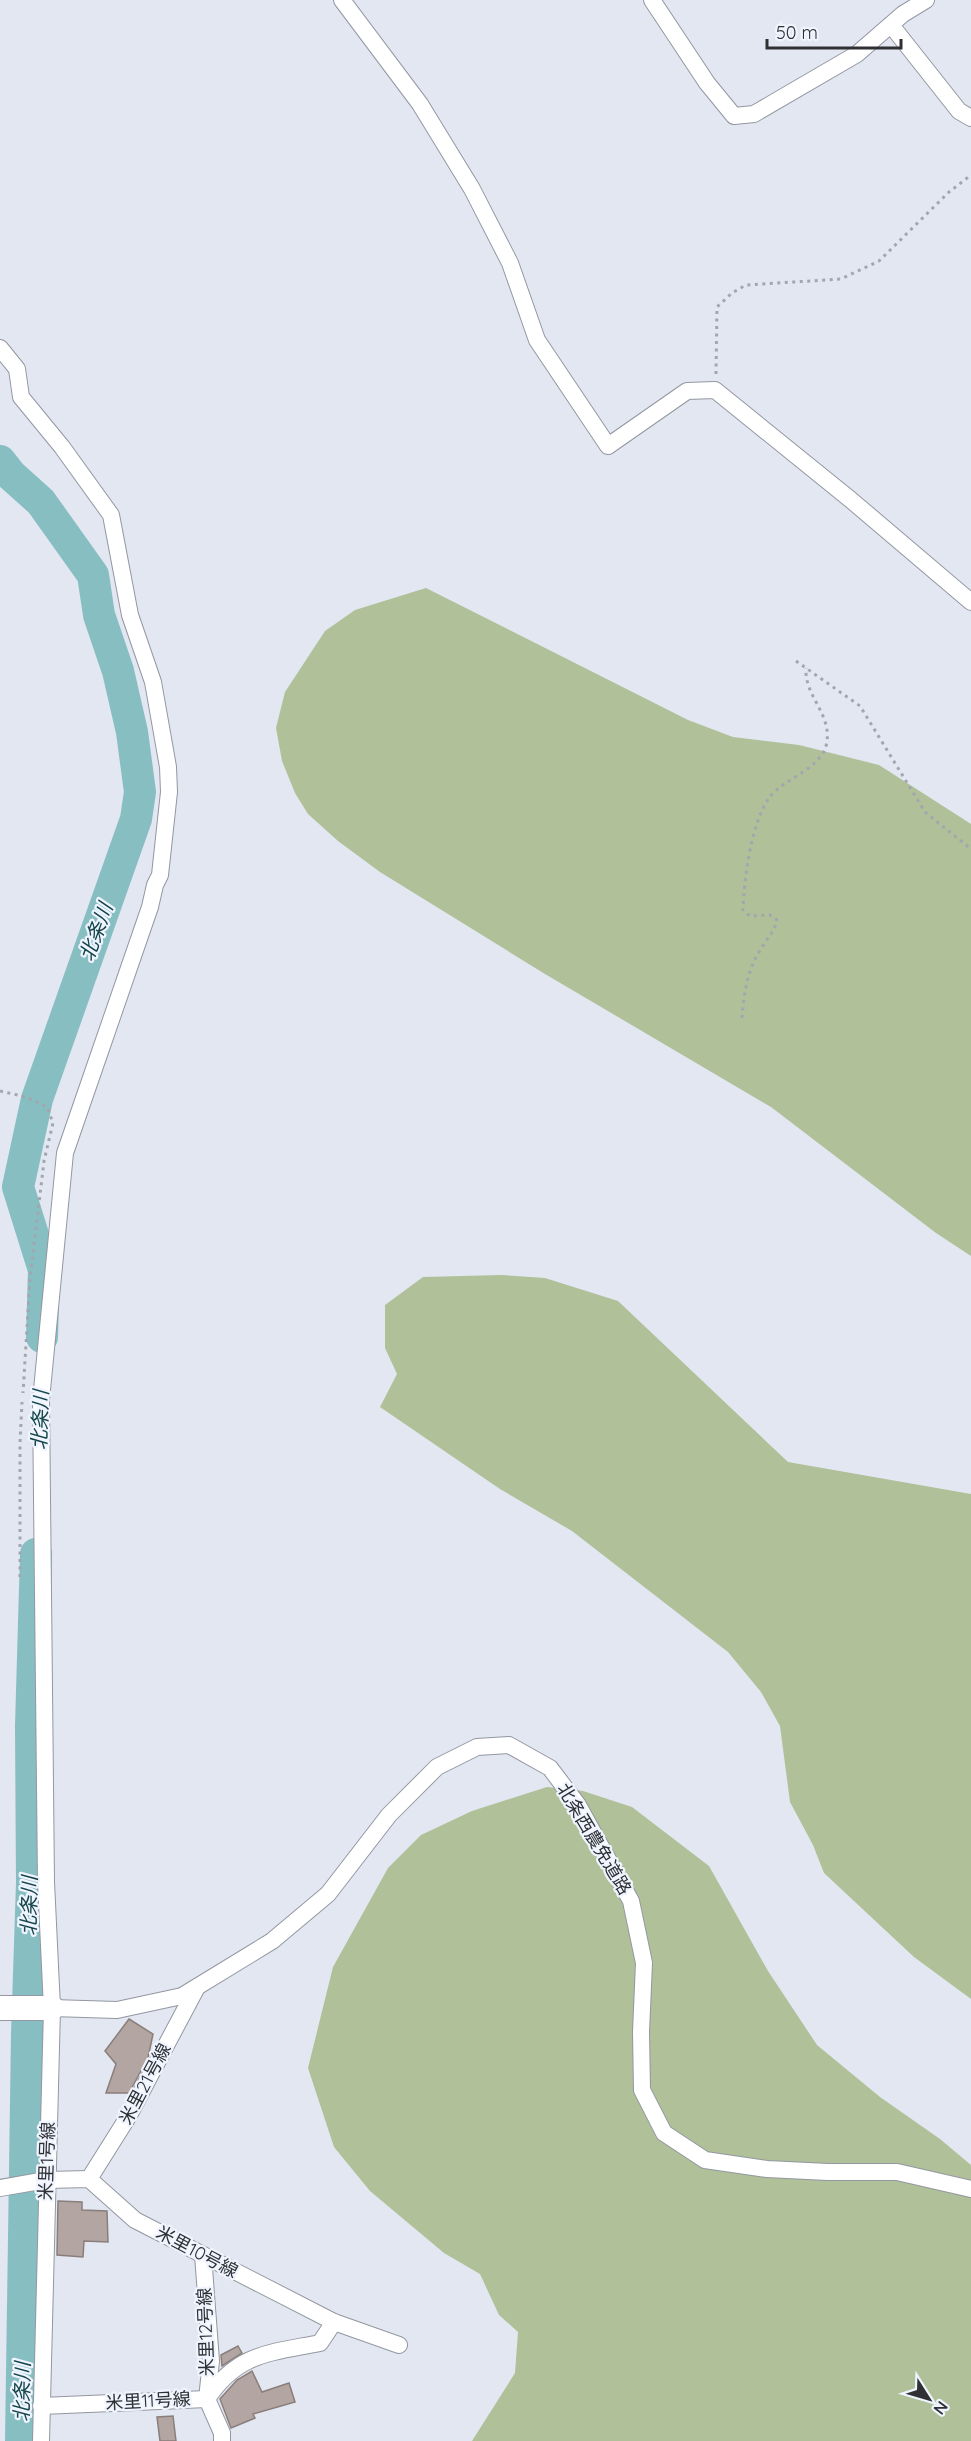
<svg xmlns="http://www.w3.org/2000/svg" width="971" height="2441" font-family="Quicksand,'Noto Sans JP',sans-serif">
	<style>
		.forest { fill: #b0c098 }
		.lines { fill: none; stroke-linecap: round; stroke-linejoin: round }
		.river { stroke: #87bec1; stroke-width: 32 }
		.building { fill: #b3a6a2; stroke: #8a7e7b; stroke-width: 1.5 }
		.street-casing { stroke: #9397a1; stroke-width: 18 }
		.secondary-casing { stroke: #9397a1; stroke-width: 26 }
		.path { stroke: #a2a6af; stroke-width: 3; stroke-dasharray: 3 4.5; stroke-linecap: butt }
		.street { stroke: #fff; stroke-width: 16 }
		.secondary { stroke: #fff; stroke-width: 24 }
		.labels { text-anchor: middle; stroke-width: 4.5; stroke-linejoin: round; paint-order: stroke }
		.street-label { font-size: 18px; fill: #2e3034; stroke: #eff4ff }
		.water-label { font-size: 20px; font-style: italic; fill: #144649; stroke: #eff4ff }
	</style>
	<rect width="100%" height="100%" fill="#e2e7f2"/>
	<!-- forest -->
	<g class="forest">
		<polygon points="426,588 688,720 733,737 799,745 879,765 971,824 971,1256 936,1233 771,1107 545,974 380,872 338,841 308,814 295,793 282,761 276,728 285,692 325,631 355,610"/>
		<polygon points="502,1275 545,1278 618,1301 788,1462 971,1494 971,1999 914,1957 824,1873 813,1845 790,1802 780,1726 761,1692 728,1652 572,1531 500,1489 380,1407 397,1374 385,1348 385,1305 423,1277"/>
		<polygon points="547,1787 583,1791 632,1807 709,1866 768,1971 817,2045 880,2097 940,2139 971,2165 971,2441 472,2441 515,2373 518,2332 499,2315 480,2274 444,2253 370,2191 334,2147 308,2068 333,1967 388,1868 421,1835 472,1811"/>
	</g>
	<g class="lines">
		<!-- river -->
		<g class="river">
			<polyline points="0,461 11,475 41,502 93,575 99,615 118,671 132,732 140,792 136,819 37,1099 18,1187 44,1270 42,1337"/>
			<polyline points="21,2441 27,2034 32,1883 31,1726 36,1554"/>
		</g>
	</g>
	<!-- building -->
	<g class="building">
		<polygon points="129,2019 153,2034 148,2058 129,2093 106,2093 116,2064 105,2051"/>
		<polygon points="58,2201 82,2202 82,2210 107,2211 108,2242 84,2241 83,2257 57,2255"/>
		<polygon points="238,2346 242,2353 222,2366 221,2355"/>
		<polygon points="252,2371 262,2392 289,2383 295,2402 253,2414 255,2418 231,2428 220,2399 237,2380"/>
		<polygon points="173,2416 176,2441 160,2441 157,2417"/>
	</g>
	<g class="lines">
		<!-- street casing -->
		<g class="street-casing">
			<g id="street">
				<polyline points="342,0 420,104 472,189 510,263 537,340 608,446 687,391 715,390 851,500 971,602"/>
				<polyline points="652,0 707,83 734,116 754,114 857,54 903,14 926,0"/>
				<polyline points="891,25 959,111 971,118"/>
				<polyline points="0,348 17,369 21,397 62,447 111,515 130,615 153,682 168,767 169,792 160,875 155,885 150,907 65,1153 41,1400 46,1882 52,2008 41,2441"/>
				<polyline points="52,2008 117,2010 182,1996 272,1941 328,1894 389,1815 437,1767 477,1747 509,1745 550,1768 578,1805 631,1901 644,1963 641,2032 642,2090 664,2133 705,2160 767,2169 828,2172 897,2172 971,2189"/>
				<polyline points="89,2179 128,2117 196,1989"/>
				<polyline points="0,2188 46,2180 89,2179 135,2220 334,2322 399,2345"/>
				<polyline points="203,2255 211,2361 207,2399 222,2433 222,2441"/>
				<path d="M41,2406L207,2399C237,2353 270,2353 320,2343L334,2322"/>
			</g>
		</g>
		<!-- secondary casing -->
		<g class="secondary-casing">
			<polyline id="secondary" points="0,2008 52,2008"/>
		</g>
		<!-- path -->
		<g class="path">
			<polyline points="716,374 717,307 732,293 746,285 841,279 879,261 949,192 971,175"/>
			<polyline points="796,661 860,706 925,812 971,849"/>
			<path d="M742,1018C744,993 747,970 761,949C767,938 774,933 777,920L770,915L750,916L743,910C744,880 751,823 769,798C780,781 820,769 826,746C834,715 804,697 806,668"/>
			<polyline points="0,1091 26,1097 47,1107 53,1123 44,1161 30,1279 23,1393"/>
			<polyline points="20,1577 20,1443 22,1402"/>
		</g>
		<!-- street -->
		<use href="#street" class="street"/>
		<!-- secondary -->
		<use href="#secondary" class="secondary"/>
	</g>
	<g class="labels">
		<!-- street labels -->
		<g class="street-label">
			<text transform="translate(594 1839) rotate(59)" y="6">北条西農免道路</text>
			<text transform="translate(145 2084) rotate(-62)" y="6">米里21号線</text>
			<text transform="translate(47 2161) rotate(-88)" y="6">米里1号線</text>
			<text transform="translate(197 2252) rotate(28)" y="6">米里10号線</text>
			<text transform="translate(206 2332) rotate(-92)" y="6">米里12号線</text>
			<text transform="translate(148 2401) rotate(-3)" y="6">米里11号線</text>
		</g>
		<!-- water labels -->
		<g class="water-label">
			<text transform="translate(96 932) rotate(-70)" y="7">北条川</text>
			<text transform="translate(40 1420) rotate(-88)" y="7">北条川</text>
			<text transform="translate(29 1906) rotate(-89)" y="7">北条川</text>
			<text transform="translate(22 2392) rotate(-89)" y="7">北条川</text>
		</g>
	</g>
	<!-- north arrow -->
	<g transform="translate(929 2399) rotate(127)" stroke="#eff4ff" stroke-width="4.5" paint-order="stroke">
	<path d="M0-4.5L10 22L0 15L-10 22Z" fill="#2e3034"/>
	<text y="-9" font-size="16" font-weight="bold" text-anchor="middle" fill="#2e3034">N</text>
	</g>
	<!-- scale -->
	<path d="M767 39v9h134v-9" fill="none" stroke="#2e3034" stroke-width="3"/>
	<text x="776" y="39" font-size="18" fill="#2e3034" stroke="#eff4ff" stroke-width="4.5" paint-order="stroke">50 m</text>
</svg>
